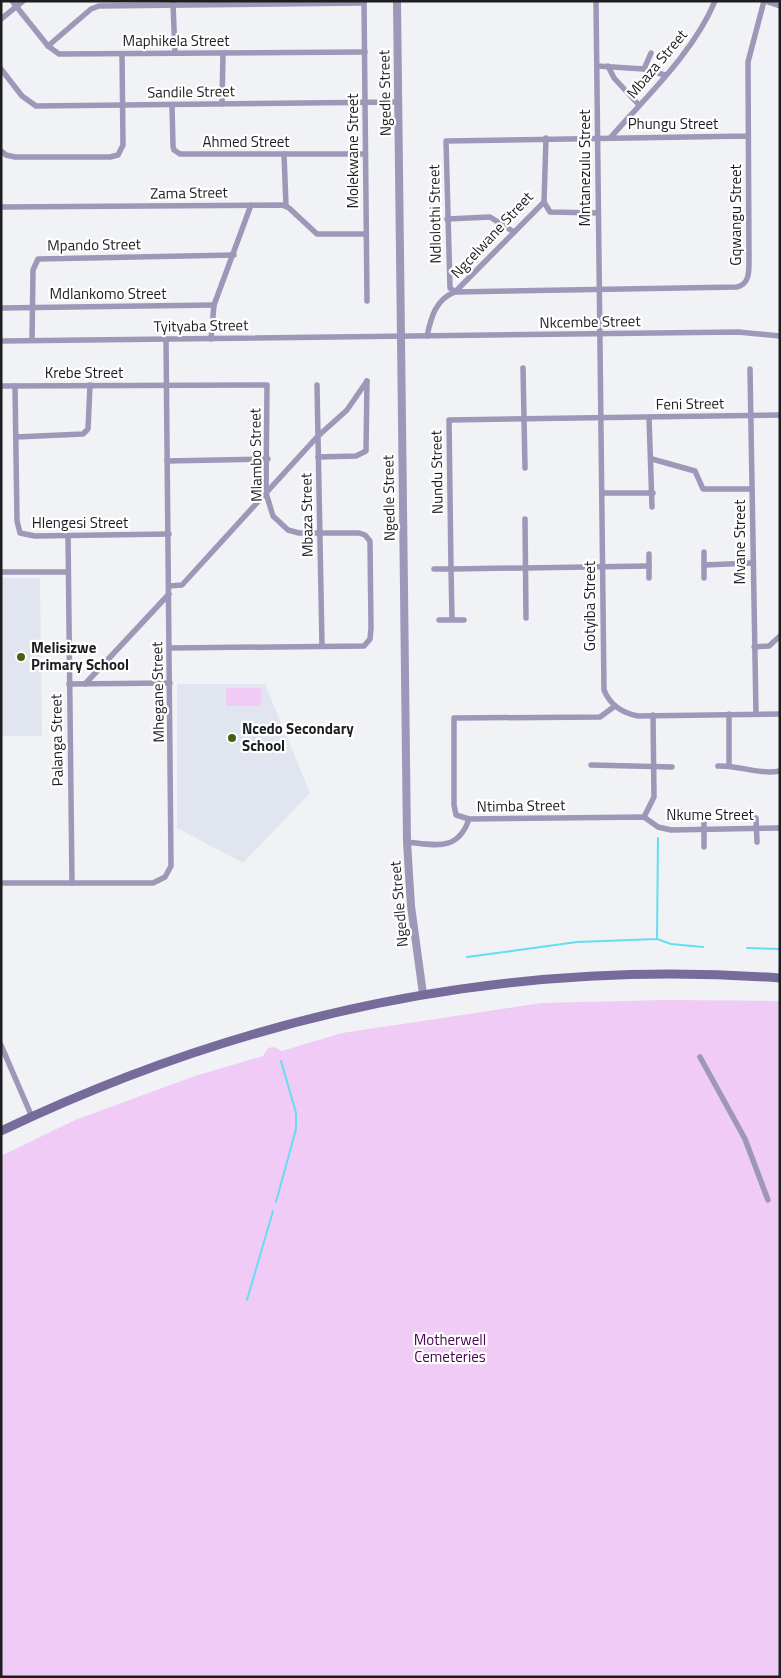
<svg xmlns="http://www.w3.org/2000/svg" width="781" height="1678" font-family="'Titillium Web',sans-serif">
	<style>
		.built { fill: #e0e5f0 }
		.green { fill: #f0cbf5 }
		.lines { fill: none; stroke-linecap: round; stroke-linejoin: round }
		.stream { stroke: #66ddf2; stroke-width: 2 }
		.minor { stroke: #9e97b8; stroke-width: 5.5 }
		.tertiary { stroke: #9e97b8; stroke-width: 8 }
		.secondary { stroke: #766b9b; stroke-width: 9 }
		.poi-dot { fill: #486110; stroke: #fff; stroke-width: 2 }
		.labels { text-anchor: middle; stroke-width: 4.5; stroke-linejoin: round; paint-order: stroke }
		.street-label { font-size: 15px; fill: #1d1e20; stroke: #fff }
		.poi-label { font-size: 15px; font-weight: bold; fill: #1d1e20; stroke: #fff; text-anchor: start }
		.park-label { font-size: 15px; fill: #4a0053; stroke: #fff }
	</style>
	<rect width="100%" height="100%" fill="#f0f2f6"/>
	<!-- built -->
	<g class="built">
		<polygon points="1,578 40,578 42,736 1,736"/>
		<polygon points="177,684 265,684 310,793 243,863 177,828"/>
	</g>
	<!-- green -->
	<g class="green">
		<rect x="226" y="688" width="35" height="18"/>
		<polygon points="667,1000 780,1001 780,1677 1,1677 1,1156 75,1120 195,1076 263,1056 268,1048 274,1047 282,1051 342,1033 542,1003"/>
	</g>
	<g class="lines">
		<!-- stream -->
		<g class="stream">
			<polyline points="657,939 671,944 703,947"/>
			<polyline points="747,948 780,949"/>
			<polyline points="467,957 577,942 657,939 658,838"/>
			<polyline points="276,1202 296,1129 296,1113 281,1061"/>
			<polyline points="247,1300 273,1211"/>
		</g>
		<!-- minor -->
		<g class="minor">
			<polyline points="12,1 48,46 59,54 365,52"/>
			<polyline points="364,1 367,301"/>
			<path d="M596,1L604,690C610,705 622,713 638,716L780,714"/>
			<polyline points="765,1 780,6"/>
			<polyline points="173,3 175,53"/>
			<polyline points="1,19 23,1"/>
			<polyline points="48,46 91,9 99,6 364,3"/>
			<polyline points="597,66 644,69 665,75"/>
			<polyline points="608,66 614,78 639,105"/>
			<polyline points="1,69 22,96 36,106 398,102"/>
			<polyline points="644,69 651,53"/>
			<polyline points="222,104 223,53"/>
			<polyline points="172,105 173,146 174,150 180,154 365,154"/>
			<path d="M748,136L446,141L450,288L455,292L737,287C749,284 749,273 749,262L748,62L764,1"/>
			<path d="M611,137C647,96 694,52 715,1"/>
			<polyline points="1,151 6,155 15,157 110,157 118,155 123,145 122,54"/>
			<polyline points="284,154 286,206"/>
			<polyline points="544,202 550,212 598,213"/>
			<polyline points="1,207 282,205 289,208 317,234 366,234"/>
			<polyline points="447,219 490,217 514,232"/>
			<polyline points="1,308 214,305"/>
			<path d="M427,336C431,317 436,299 455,292L544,202L546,138"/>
			<polyline points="211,339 214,305 251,205"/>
			<polyline points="32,340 33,270 38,259 234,255"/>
			<polyline points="1,341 738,332 780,336"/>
			<polyline points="523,368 525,468"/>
			<polyline points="750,369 756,714"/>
			<polyline points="317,385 322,645"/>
			<polyline points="1,386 267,385 266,493 273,516 288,530 299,533 359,533 365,535 370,541 371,628 370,639 364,646 170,648"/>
			<polyline points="15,386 17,521 20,533 35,536 169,534"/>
			<polyline points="649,417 652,507"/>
			<polyline points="16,437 83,434 88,429 90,385"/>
			<polyline points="318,457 356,456 366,451 367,381"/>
			<polyline points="652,459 695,471 703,489 752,489"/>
			<polyline points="167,461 268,459"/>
			<polyline points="602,493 653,493"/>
			<polyline points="525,519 526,618"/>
			<polyline points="68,536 72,883"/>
			<polyline points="704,552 704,578"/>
			<polyline points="649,554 649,578"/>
			<polyline points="704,565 752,563"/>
			<polyline points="649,566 451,569 449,420 780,415"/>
			<polyline points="434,569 451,569 452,619"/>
			<polyline points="1,572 68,572"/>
			<polyline points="169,586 182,585 317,437 347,410 367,381"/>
			<polyline points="439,620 464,620"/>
			<polyline points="754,647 769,646 780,636"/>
			<polyline points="69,684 170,683"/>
			<polyline points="85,684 169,594"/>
			<polyline points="615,706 600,717 454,718 454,805 456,815 469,819 644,817 658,827 671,830 780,828"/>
			<polyline points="729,714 729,766"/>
			<polyline points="591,765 672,767"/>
			<path d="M718,766C739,765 758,775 780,771"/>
			<polyline points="644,817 654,797 653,715"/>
			<polyline points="756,818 757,842"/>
			<path d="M407,842C435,845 458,852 469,819"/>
			<polyline points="704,847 704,817"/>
			<polyline points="1,883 153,883 165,877 171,866 166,339"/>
			<polyline points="1,1045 32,1117"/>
			<polyline points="700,1057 745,1139 768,1200"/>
		</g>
		<!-- tertiary -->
		<polyline class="tertiary" points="397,1 407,842 411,906 423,994"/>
		<!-- secondary -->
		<path class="secondary" d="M1,1131C248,1013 506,958 780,978"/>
	</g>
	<!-- markers -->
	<g class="poi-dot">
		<circle cx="21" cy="657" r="5"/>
		<circle cx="232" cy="738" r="5"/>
	</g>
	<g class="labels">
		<!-- street labels -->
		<g class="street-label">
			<text x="176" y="46">Maphikela Street</text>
			<text transform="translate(657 64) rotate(-50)" y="5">Mbaza Street</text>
			<text transform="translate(191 92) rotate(-1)" y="5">Sandile Street</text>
			<text transform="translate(385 93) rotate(-91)" y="5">Ngedle Street</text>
			<text x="673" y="129">Phungu Street</text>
			<text x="246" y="147">Ahmed Street</text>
			<text transform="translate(353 151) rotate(-90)" y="5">Molekwane Street</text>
			<text transform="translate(585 168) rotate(-90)" y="5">Mntanezulu Street</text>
			<text transform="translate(189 193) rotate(-1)" y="5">Zama Street</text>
			<text transform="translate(435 214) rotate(-91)" y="5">Ndlolothi Street</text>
			<text transform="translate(736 215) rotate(-90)" y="5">Gqwangu Street</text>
			<text transform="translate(492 235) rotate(-47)" y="5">Ngcelwane Street</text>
			<text transform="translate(94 245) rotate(-1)" y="5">Mpando Street</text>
			<text x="108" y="299">Mdlankomo Street</text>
			<text transform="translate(590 322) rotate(-1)" y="5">Nkcembe Street</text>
			<text transform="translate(201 326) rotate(-1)" y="5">Tyityaba Street</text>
			<text x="84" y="378">Krebe Street</text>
			<text transform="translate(690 404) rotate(-1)" y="5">Feni Street</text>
			<text transform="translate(256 455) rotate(-91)" y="5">Mlambo Street</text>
			<text transform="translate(437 472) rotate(-91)" y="5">Nundu Street</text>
			<text transform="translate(389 498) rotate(-91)" y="5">Ngedle Street</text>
			<text transform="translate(307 515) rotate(-91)" y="5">Mbaza Street</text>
			<text x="80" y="528">Hlengesi Street</text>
			<text transform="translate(740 542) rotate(-90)" y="5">Mvane Street</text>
			<text transform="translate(590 606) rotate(-90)" y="5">Gotyiba Street</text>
			<text transform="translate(158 692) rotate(-91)" y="5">Mhegane Street</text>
			<text transform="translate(57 740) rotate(-91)" y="5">Palanga Street</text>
			<text transform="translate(521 806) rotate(-1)" y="5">Ntimba Street</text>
			<text x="710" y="820">Nkume Street</text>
			<text transform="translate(399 904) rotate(-95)" y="5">Ngedle Street</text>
		</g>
		<!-- poi labels -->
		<g class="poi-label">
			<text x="31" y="653">Melisizwe<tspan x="31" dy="17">Primary School</tspan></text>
			<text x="242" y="734">Ncedo Secondary<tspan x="242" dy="17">School</tspan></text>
		</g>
		<!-- park labels -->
		<g class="park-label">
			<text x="450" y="1345">Motherwell<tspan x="450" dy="17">Cemeteries</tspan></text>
		</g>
	</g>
	<!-- border -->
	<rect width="781" height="1678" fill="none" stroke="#1d1e20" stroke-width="5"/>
</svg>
